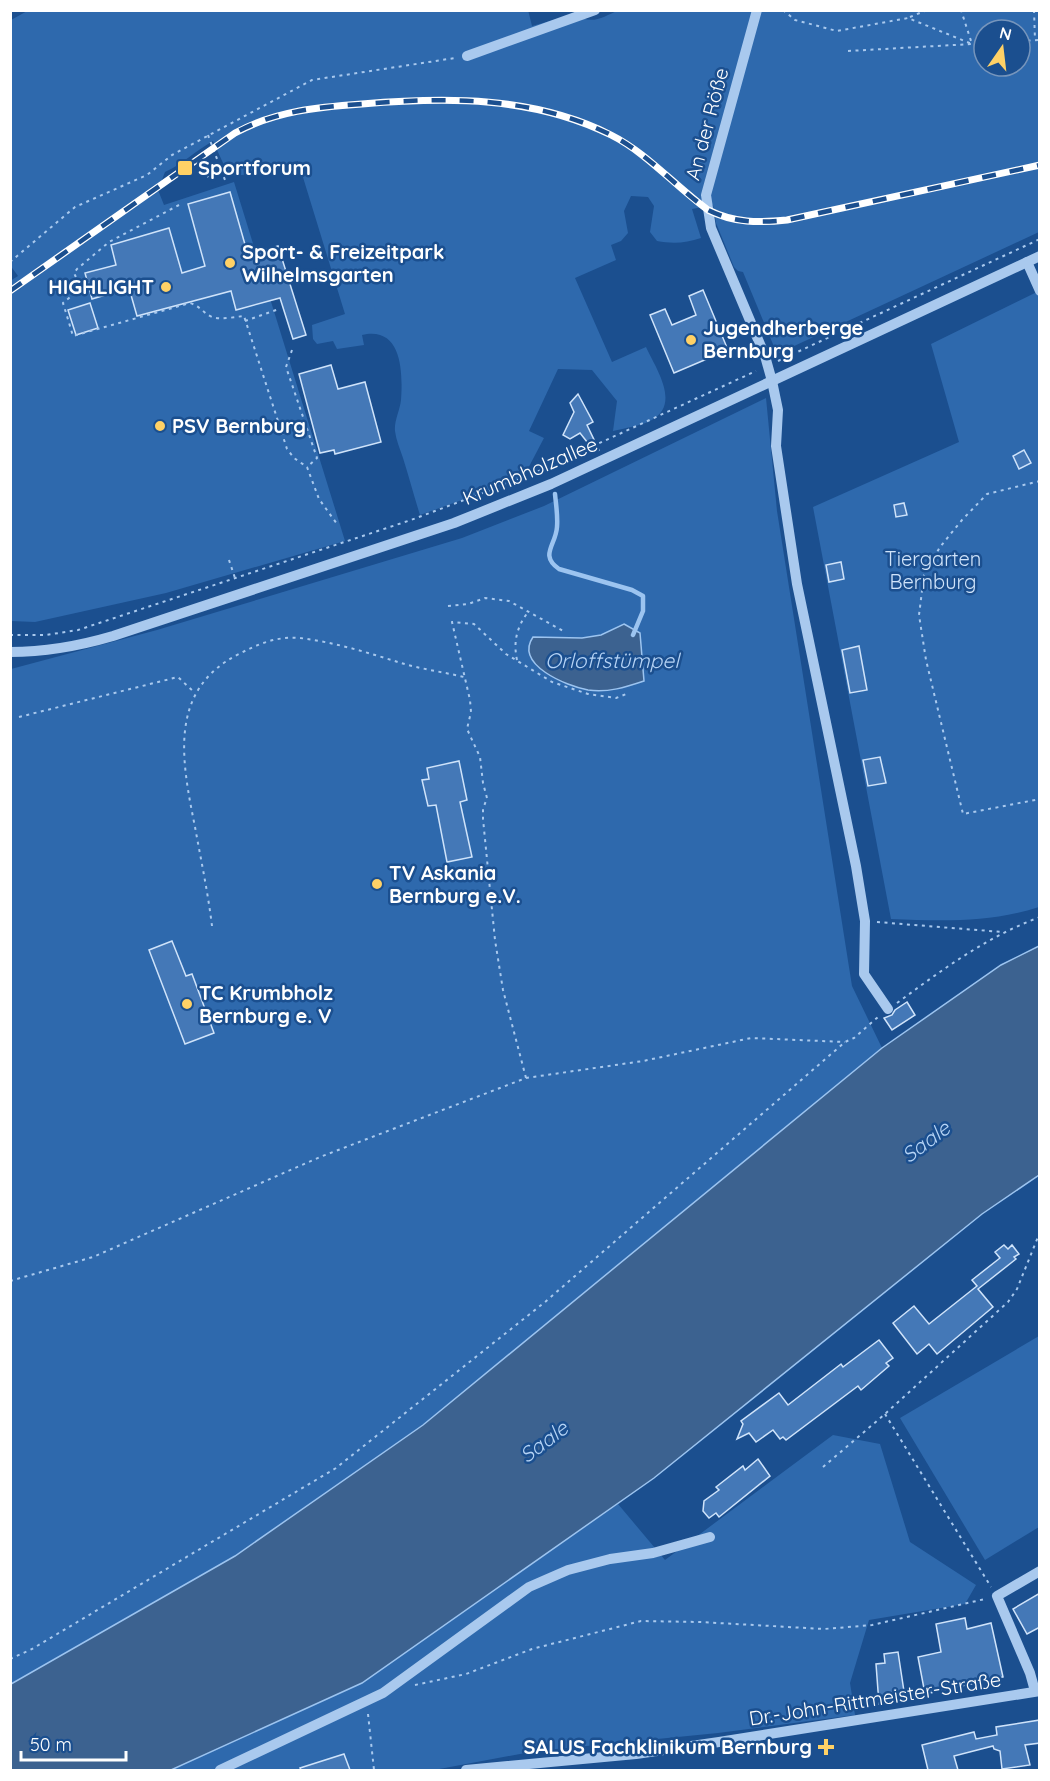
<svg xmlns="http://www.w3.org/2000/svg" width="1050" height="1781" font-family="Quicksand,sans-serif">
	<style>
		.green { fill: #2e69ad; fill-rule: evenodd }
		.water { fill: #3c6290; stroke: #9cc4f0; stroke-width: 1.5 }
		.lines { fill: none; stroke-linecap: round; stroke-linejoin: round }
		.stream { stroke: #9cc4f0; stroke-width: 4.5 }
		.building { fill: #4478b7; stroke: #cfe3fa; stroke-width: 1.5 }
		.path { stroke: #a9c9ee; stroke-width: 2; stroke-dasharray: 3 4.5; stroke-linecap: butt }
		.minor { stroke: #a9c9ee; stroke-width: 10 }
		.rail-casing { stroke: #fff; stroke-width: 7 }
		.rail { stroke: #1b4f8f; stroke-width: 4.5; stroke-dasharray: 14; stroke-linecap: butt }
		.poi-dot { fill: #ffd166; stroke: #1b4f8f; stroke-width: 2 }
		.labels { text-anchor: middle; stroke-width: 5; stroke-linejoin: round; paint-order: stroke }
		.street-label { font-size: 20px; fill: #fff; stroke: #1b4f8f }
		.poi-label { font-size: 20px; font-weight: bold; fill: #fff; stroke: #1b4f8f; text-anchor: start }
		.park-label { font-size: 20px; fill: #cfe3fa; stroke: #1b4f8f }
		.water-label { font-size: 21px; font-style: italic; fill: #b5d3f5; stroke: #1b4f8f }
	</style>
	<rect width="100%" height="100%" fill="#1b4f8f"/>
	<!-- green -->
	<g class="green">
		<path d="M29,10H528L532,26L575,14C591,26 603,17 619,10L1039,11V232L777,354L743,272L738,271L734,267L716,223L713,205L692,209L701,238C686,243 673,244 657,241L650,232L654,206L648,197L631,196L624,211L628,233L621,241L611,245L616,260L575,278L612,362L646,347C656,369 682,405 650,421C640,426 625,428 613,431L617,401L592,370L558,369L529,431L544,438L523,478L420,515C414,496 409,477 403,458C400,449 396,440 395,431C394,421 400,410 401,400C403,372 402,326 362,335L364,345L337,349L333,341L317,344L313,339L312,325L345,314L298,161L251,174L231,176L228,174L213,141C195,151 183,164 165,172L158,190L164,205L234,182L345,541L166,593L35,622L11,621L10,281L18,276L10,265L11,20ZM984,30H1020V66H984Z"/>
		<path d="M1039,291V907C989,923 943,921 891,919L813,507L959,442L931,344Z"/>
		<polygon points="766,398 777,511 852,986 882,1048 423,1425 235,1556 11,1684 11,669 157,630 462,538 544,506"/>
		<polygon points="1039,1336 1039,1527 985,1560 900,1418"/>
		<polygon points="833,1435 880,1444 910,1542 976,1585 965,1604 869,1620 850,1683 855,1715 718,1733 536,1751 434,1770 171,1770 362,1683 618,1504 665,1560"/>
	</g>
	<!-- water -->
	<g class="water">
		<path d="M624,624L640,633L644,681C626,687 608,693 588,690C567,686 514,665 533,637L582,638L601,635Z"/>
		<polygon points="1039,946 1039,1175 982,1214 654,1478 362,1683 171,1770 11,1770 11,1684 235,1556 423,1425 882,1048 1001,965"/>
	</g>
	<g class="lines">
		<!-- stream -->
		<path class="stream" d="M555,494C556,505 558,516 557,527C556,545 539,555 559,569L632,590L643,596V611L633,635"/>
	</g>
	<!-- building -->
	<g class="building">
		<polygon points="230,192 248,255 278,246 306,335 293,339 280,298 236,310 231,291 137,316 129,288 92,299 85,273 116,265 111,245 169,228 182,273 205,266 188,204"/>
		<polygon points="703,290 728,350 674,373 650,315 665,309 672,325 696,315 689,296"/>
		<polygon points="90,303 98,328 76,335 68,310"/>
		<polygon points="331,365 338,389 365,382 381,442 335,454 334,450 320,453 299,374"/>
		<polygon points="578,394 593,422 587,425 599,450 595,452 580,433 570,439 563,435 574,412 570,403"/>
		<polygon points="1024,450 1031,463 1019,469 1013,456"/>
		<polygon points="904,503 907,515 896,517 894,505"/>
		<polygon points="841,562 844,579 829,582 826,565"/>
		<polygon points="859,646 867,690 850,693 842,650"/>
		<polygon points="880,757 886,783 868,786 863,760"/>
		<polygon points="459,761 467,800 460,802 472,857 447,862 436,805 428,806 422,780 429,779 427,768"/>
		<polygon points="172,941 186,976 192,974 214,1033 185,1044 149,950"/>
		<polygon points="907,1002 915,1015 892,1030 884,1018 892,1015 895,1010"/>
		<polygon points="1004,1245 1008,1249 1012,1245 1019,1254 1014,1257 1016,1259 978,1289 993,1307 937,1354 929,1344 917,1354 893,1323 914,1306 929,1324 977,1286 972,1280 1000,1258 995,1252"/>
		<polygon points="879,1340 893,1358 886,1363 889,1366 861,1390 858,1386 786,1440 783,1437 780,1439 773,1430 756,1442 749,1433 737,1439 743,1424 741,1421 779,1393 788,1405 841,1364 843,1367"/>
		<polygon points="758,1459 770,1476 719,1517 716,1513 709,1518 703,1511 704,1501 719,1490 716,1487 743,1466 745,1470"/>
		<polygon points="1040,1593 1040,1627 1027,1634 1013,1609"/>
		<polygon points="965,1618 967,1629 991,1623 1003,1677 925,1694 918,1657 941,1652 936,1624"/>
		<polygon points="898,1652 905,1698 879,1704 876,1664 885,1663 884,1654"/>
		<polygon points="1040,1720 1040,1743 1025,1745 1030,1765 1002,1769 1000,1751 994,1749 993,1746 954,1756 958,1770 928,1770 922,1745 974,1732 976,1739 997,1735 996,1727"/>
		<polygon points="344,1754 350,1770 301,1770 300,1768"/>
	</g>
	<g class="lines">
		<!-- path -->
		<g class="path">
			<polyline points="783,10 795,20 837,31 908,18 972,44 984,43"/>
			<polyline points="1034,10 1035,40"/>
			<polyline points="910,17 927,10"/>
			<polyline points="1020,41 1040,40"/>
			<polyline points="848,51 972,44 961,10"/>
			<polyline points="208,135 225,180"/>
			<polyline points="198,165 207,177 221,167"/>
			<path d="M179,205L109,242L77,269L74,273L81,288L63,303L73,336L190,303C200,306 203,313 212,317C221,320 234,317 244,316L287,449L294,458L307,467L319,499L337,524"/>
			<polyline points="10,262 75,207 147,175 172,155 312,80 455,58"/>
			<polyline points="245,321 279,309"/>
			<polyline points="292,350 286,367 317,458 307,467"/>
			<polyline points="778,361 1040,239"/>
			<polyline points="1040,481 987,494 962,520 940,547 924,575 919,615 926,660 963,814 1040,799"/>
			<polyline points="229,560 235,578"/>
			<polyline points="448,606 468,604 485,598 509,601 565,632"/>
			<polyline points="10,635 46,635 78,630 411,520 528,476 756,371"/>
			<path d="M517,660C513,641 517,627 528,612"/>
			<polyline points="19,717 178,677 195,693"/>
			<polyline points="877,922 1002,932"/>
			<path d="M212,926C208,893 201,860 195,827C182,762 167,690 239,654C258,644 277,636 300,638C334,642 369,653 401,663C421,669 443,672 464,677"/>
			<path d="M897,1003C942,970 986,937 1040,917"/>
			<polyline points="526,1078 503,990 495,940 483,819 483,809 487,798 483,783 480,757 467,729 471,712 470,700 452,622 474,624 506,654 552,682 588,694 616,698 629,693"/>
			<polyline points="10,1281 93,1257 320,1157 526,1078 643,1061 751,1038 845,1042"/>
			<polyline points="885,1414 991,1587"/>
			<polyline points="823,1467 885,1414 1008,1302 1017,1289 1040,1232"/>
			<polyline points="10,1659 32,1649 336,1468 545,1302 845,1042 854,1038 878,1017"/>
			<polyline points="415,1685 466,1674 532,1649 641,1621 700,1622 824,1629 872,1625 985,1599"/>
			<polyline points="368,1714 374,1770"/>
			<polyline points="850,1770 859,1770"/>
		</g>
		<!-- minor -->
		<g class="minor">
			<polyline points="757,10 706,195 711,228 765,356 772,381 778,410 776,446 797,584 856,866 865,921 864,974 888,1009"/>
			<polyline points="467,56 595,10"/>
			<polyline points="1027,262 1040,291"/>
			<path d="M10,652C46,652 79,646 113,636L454,523L551,484L1040,256"/>
			<polyline points="1035,1691 1030,1673 997,1596 1040,1571"/>
			<polyline points="220,1770 383,1693 529,1587 568,1570 610,1559 653,1553 710,1537"/>
			<polyline points="466,1770 636,1754 719,1742 1040,1691"/>
		</g>
		<!-- rail casing -->
		<g class="rail-casing">
			<path id="rail" d="M10,291L235,133C275,111 318,107 362,104C446,97 534,96 611,135C647,153 675,186 708,210C734,223 759,223 787,220L1040,165"/>
		</g>
		<!-- rail -->
		<use href="#rail" class="rail"/>
	</g>
	<!-- markers -->
	<g class="poi-dot">
		<rect x="177" y="160" width="16" height="16" rx="3"/>
		<circle cx="230" cy="263" r="6"/>
		<circle cx="166" cy="287" r="6"/>
		<circle cx="691" cy="340" r="6"/>
		<circle cx="160" cy="426" r="6"/>
		<circle cx="377" cy="884" r="6"/>
		<circle cx="187" cy="1004" r="6"/>
		<path d="M823 1738h6v6h6v6h-6v6h-6v-6h-6v-6h6z"/>
	</g>
	<g class="labels">
		<!-- street labels -->
		<g class="street-label">
			<text transform="translate(707 124) rotate(-75)" y="7">An der Röße</text>
			<text transform="translate(530 471) rotate(-23)" y="7">Krumbholzallee</text>
			<text transform="translate(875 1699) rotate(-9)" y="7">Dr.-John-Rittmeister-Straße</text>
		</g>
		<!-- poi labels -->
		<g class="poi-label">
			<text x="198" y="175">Sportforum</text>
			<text x="242" y="259">Sport- &amp; Freizeitpark<tspan x="242" dy="23">Wilhelmsgarten</tspan></text>
			<text x="154" y="294" text-anchor="end">HIGHLIGHT</text>
			<text x="703" y="335">Jugendherberge<tspan x="703" dy="23">Bernburg</tspan></text>
			<text x="172" y="433">PSV Bernburg</text>
			<text x="389" y="880">TV Askania<tspan x="389" dy="23">Bernburg e.V.</tspan></text>
			<text x="199" y="1000">TC Krumbholz<tspan x="199" dy="23">Bernburg e. V</tspan></text>
			<text x="812" y="1754" text-anchor="end">SALUS Fachklinikum Bernburg</text>
		</g>
		<!-- park labels -->
		<g class="park-label">
			<text x="933" y="566">Tiergarten<tspan x="933" dy="23">Bernburg</tspan></text>
		</g>
		<!-- water labels -->
		<g class="water-label">
			<text x="612" y="668">Orloffstümpel</text>
			<text transform="translate(926 1142) rotate(-37)" y="7">Saale</text>
			<text transform="translate(544 1442) rotate(-37)" y="7">Saale</text>
		</g>
	</g>
	<!-- border -->
	<rect width="1050" height="1781" fill="none" stroke="#ffffff" stroke-width="24"/>
	<!-- north arrow -->
	<g transform="translate(1002 48) rotate(14)"><circle r="28" fill="#1b4f8f" stroke="#7695bc" stroke-width="1.5"/>
	<path d="M0-4.5L10 22L0 15L-10 22Z" fill="#ffd166"/>
	<text y="-9" font-size="16" font-weight="bold" text-anchor="middle" fill="#ffffff">N</text>
	</g>
	<!-- scale -->
	<path d="M21 1751v9h105v-9" fill="none" stroke="#ffffff" stroke-width="3"/>
	<text x="30" y="1751" font-size="18" fill="#ffffff" stroke="#1b4f8f" stroke-width="4.5" paint-order="stroke">50 m</text>
</svg>
